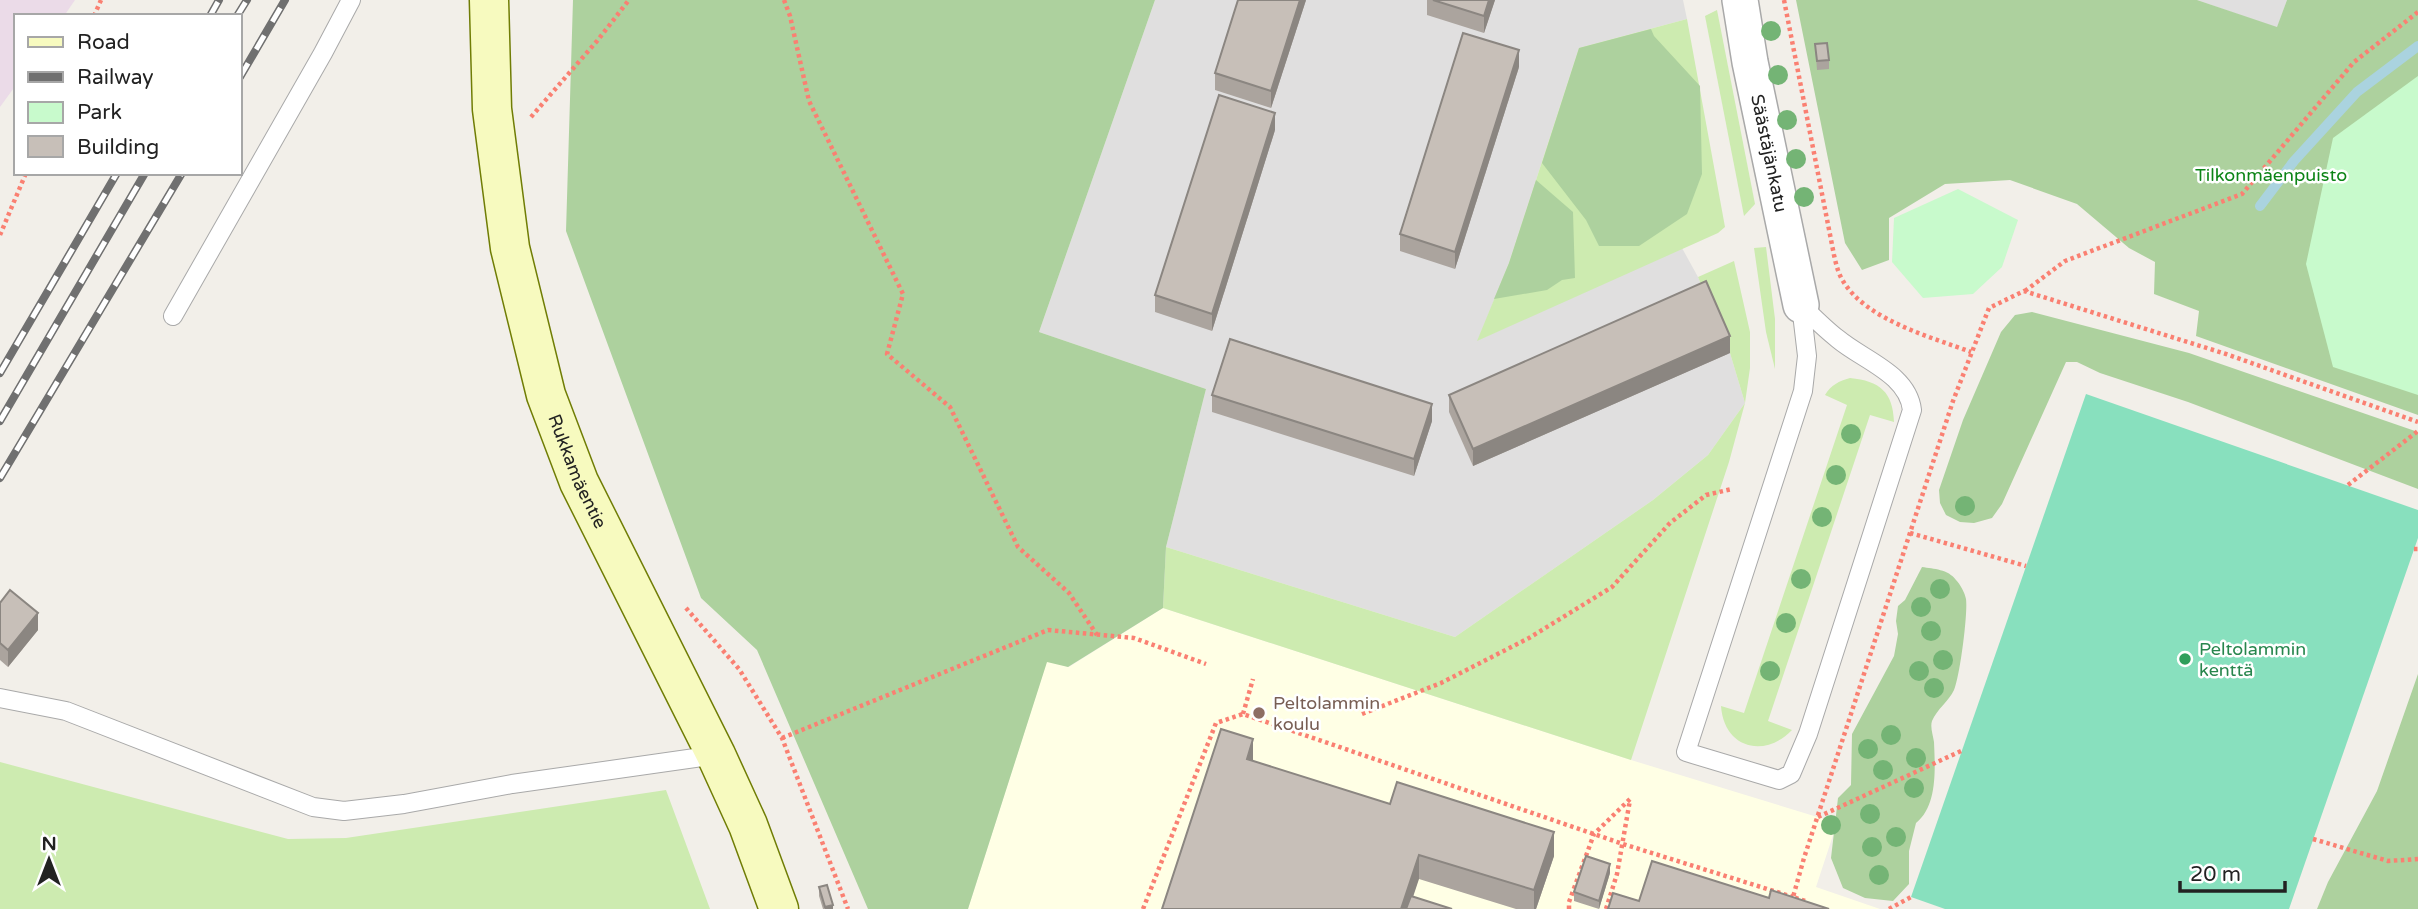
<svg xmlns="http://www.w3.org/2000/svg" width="2418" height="909" font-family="'Varela Round',sans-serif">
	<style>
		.residential { fill: #e0dfdf }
		.industrial { fill: #ebdbe8 }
		.education { fill: #ffffe5 }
		.grass { fill: #cdebb0 }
		.forest { fill: #add19e }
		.park { fill: #c8facc }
		.pitch { fill: #88e0be }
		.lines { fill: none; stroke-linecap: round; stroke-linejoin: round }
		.stream { stroke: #aad3df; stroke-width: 10 }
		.service-casing { stroke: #a9a9a9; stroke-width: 20 }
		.minor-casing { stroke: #a9a9a9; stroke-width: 38 }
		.secondary-casing { stroke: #707d05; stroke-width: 41 }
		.path { stroke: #fa8072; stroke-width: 4.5; stroke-dasharray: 3.5 3.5; stroke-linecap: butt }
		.service { stroke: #fff; stroke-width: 18 }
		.minor { stroke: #fff; stroke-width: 35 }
		.secondary { stroke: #f7fabf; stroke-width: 38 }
		.rail-casing { stroke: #707070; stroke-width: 8 }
		.rail { stroke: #fff; stroke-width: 5; stroke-dasharray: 16; stroke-linecap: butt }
		.tree { fill: #74b475 }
		.wall { fill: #aba49e }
		.shaded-wall { fill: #8b8681 }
		.building { fill: #c7bfb8; stroke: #8b8681; stroke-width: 2 }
		.leisure-dot { fill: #2e9e5b; stroke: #fff; stroke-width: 2.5 }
		.education-dot { fill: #8d6e63; stroke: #fff; stroke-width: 2.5 }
		.labels { text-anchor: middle; stroke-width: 5; stroke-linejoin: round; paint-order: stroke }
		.street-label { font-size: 18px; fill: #222; stroke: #fff }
		.park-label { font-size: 18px; fill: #0c8416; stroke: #fff }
		.leisure-label { font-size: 18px; fill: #27864d; stroke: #fff; text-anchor: start }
		.education-label { font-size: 18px; fill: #785e54; stroke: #fff; text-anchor: start }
	</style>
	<rect width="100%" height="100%" fill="#f2efe9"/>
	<!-- residential -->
	<g class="residential">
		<polygon points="1155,0 1683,0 1687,19 1579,48 1509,263 1478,340 1682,248 1698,277 1730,353 1745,403 1708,455 1653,500 1455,637 1166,547 1206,389 1039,332"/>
		<polygon points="2197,0 2287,0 2277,28"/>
	</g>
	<!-- industrial -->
	<polygon class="industrial" points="0,0 75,0 64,16 16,16 16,85 0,107"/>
	<!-- education -->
	<polygon class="education" points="1163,608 1631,760 1837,823 1816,887 1880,909 968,909 1047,661 1069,667"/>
	<!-- grass -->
	<g class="grass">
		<polygon points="1717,10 1755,204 1744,216 1705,16"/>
		<polygon points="1687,19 1725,227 1718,233 1477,341 1509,263 1579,48"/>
		<polygon points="1766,247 1775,319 1775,369 1766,332 1754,248"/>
		<polygon points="1734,261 1750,332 1750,368 1745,403 1729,462 1631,760 1163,608 1166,547 1455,637 1653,500 1708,455 1745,403 1730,353 1698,277"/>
		<path d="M1850,378C1880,381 1893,392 1894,422L1870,415L1768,721L1792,730C1764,759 1724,748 1721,706L1744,713L1847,405L1825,395C1831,385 1839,381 1850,378Z"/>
		<polygon points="0,762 288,839 346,838 666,790 710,909 0,909"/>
	</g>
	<!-- forest -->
	<g class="forest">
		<polygon points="573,0 1155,0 1039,332 1206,389 1166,547 1163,608 1068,667 1047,662 968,909 868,909 757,650 701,598 566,231"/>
		<polygon points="1796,0 2197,0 2277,27 2287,0 2418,0 2418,415 2196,336 2199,311 2154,294 2155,262 2129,248 2077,204 2010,180 1945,184 1889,218 1889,260 1862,270 1845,243"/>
		<polygon points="1651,29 1654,36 1700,86 1702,174 1687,214 1639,246 1599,246 1586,220 1542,163 1579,48"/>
		<polygon points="1536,180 1573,212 1575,278 1562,280 1547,290 1494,299 1509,263"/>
		<polygon points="2032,312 2189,353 2418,432 2418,489 2188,402 2100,373 2077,362 2066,362 2002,504 1992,518 1974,523 1960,522 1946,515 1940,503 1939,490 1963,420 2001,332 2015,315"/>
		<path d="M1922,567C1934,569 1948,569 1956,580C1960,584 1965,593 1966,599C1968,613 1960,676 1954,690C1949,701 1937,709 1932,721C1930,727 1933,735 1934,742C1935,767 1938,806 1916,823L1909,851V884L1893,901L1865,898L1843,888L1831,858L1838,798L1851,785L1852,734L1894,656L1898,634L1896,621L1898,606L1905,600Z"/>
		<polygon points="2418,674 2418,909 2317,909 2328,882 2377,791"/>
	</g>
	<!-- park -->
	<g class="park">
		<polygon points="2418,76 2418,395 2333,367 2306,264 2333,138"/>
		<polygon points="1958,189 2018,220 2002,267 1973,294 1923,298 1892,262 1894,218"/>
	</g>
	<!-- pitch -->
	<polygon class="pitch" points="2086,394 2418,510 2418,538 2289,909 1945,909 1911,897"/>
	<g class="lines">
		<!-- stream -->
		<polyline class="stream" points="2260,206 2294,161 2357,92 2418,46"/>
		<!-- service casing -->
		<g class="service-casing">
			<g id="service">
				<path d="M1801,305C1813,317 1825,329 1838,339C1863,360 1908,374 1912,410L1808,734L1791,774L1779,780L1686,752L1803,391L1807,356Z"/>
				<polyline points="173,316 323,53 351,0"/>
				<polyline points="0,698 66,711 313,807 344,811 404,804 512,784 716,755"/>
			</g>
		</g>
		<!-- minor casing -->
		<g class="minor-casing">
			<g id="minor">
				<path id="s1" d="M1740,0L1750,62L1801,305"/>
			</g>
		</g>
		<!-- secondary casing -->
		<g class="secondary-casing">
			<g id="secondary">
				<path id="s2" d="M489,0L492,109L510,248L546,395L579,482L716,755L748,825L779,909"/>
			</g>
		</g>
		<!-- path -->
		<g class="path">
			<polyline points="784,0 790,16 809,101 903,294 887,354 950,407 1018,547 1069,593 1097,635"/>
			<path d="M1784,0L1834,255C1836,264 1838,273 1843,281C1866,320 1931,337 1971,352"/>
			<polyline points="94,16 101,0"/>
			<polyline points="531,117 597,41 629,0"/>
			<polyline points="0,235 26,173"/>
			<polyline points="2025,291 2065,261 2242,194 2354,62 2418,12"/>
			<polyline points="2348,485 2418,431"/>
			<polyline points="1910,533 2026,566"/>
			<polyline points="2414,549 2418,549"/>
			<polyline points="686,608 739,669 782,738 848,909"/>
			<polyline points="1243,714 1253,679"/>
			<polyline points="1362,714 1441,683 1529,638 1612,587 1670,523 1706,495 1732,489"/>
			<polyline points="782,738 1048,630 1134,638 1206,664"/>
			<polyline points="1818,817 1961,751"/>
			<polyline points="2313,839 2388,861 2418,859"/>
			<polyline points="1805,901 1793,897 1804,858 1953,401 1989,308 2024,291 2226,354 2418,422"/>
			<polyline points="1143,909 1216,723 1243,714 1623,844 1793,897"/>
			<polyline points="1569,909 1569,902 1594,834 1630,799"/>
			<polyline points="1606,909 1617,874 1630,800"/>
			<polyline points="1889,909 1911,897"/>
		</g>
		<!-- service -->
		<use href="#service" class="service"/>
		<!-- minor -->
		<use href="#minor" class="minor"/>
		<!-- secondary -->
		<use href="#secondary" class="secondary"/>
		<!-- rail casing -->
		<g class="rail-casing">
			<g id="rail">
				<polyline points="210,16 219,0"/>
				<polyline points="237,16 247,0"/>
				<polyline points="240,77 285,0"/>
				<polyline points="0,373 117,173"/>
				<polyline points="0,421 145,173"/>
				<polyline points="0,478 182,173"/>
			</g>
		</g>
		<!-- rail -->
		<use href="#rail" class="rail"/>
	</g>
	<!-- trees -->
	<g class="tree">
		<circle cx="1771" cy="31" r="10"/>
		<circle cx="1778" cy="75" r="10"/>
		<circle cx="1787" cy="120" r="10"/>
		<circle cx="1796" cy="159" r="10"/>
		<circle cx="1804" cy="197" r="10"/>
		<circle cx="1851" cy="434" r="10"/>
		<circle cx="1836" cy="475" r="10"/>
		<circle cx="1965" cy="506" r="10"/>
		<circle cx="1822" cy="517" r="10"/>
		<circle cx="1801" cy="579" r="10"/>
		<circle cx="1940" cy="589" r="10"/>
		<circle cx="1921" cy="607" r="10"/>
		<circle cx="1786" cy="623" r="10"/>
		<circle cx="1931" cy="631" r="10"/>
		<circle cx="1943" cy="660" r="10"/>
		<circle cx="1770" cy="671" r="10"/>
		<circle cx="1919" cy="671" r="10"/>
		<circle cx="1934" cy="688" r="10"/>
		<circle cx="1891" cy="735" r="10"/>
		<circle cx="1868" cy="749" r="10"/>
		<circle cx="1916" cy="758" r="10"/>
		<circle cx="1883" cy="770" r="10"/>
		<circle cx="1914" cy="788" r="10"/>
		<circle cx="1870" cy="814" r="10"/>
		<circle cx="1831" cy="825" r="10"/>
		<circle cx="1896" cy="837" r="10"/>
		<circle cx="1872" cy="847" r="10"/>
		<circle cx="1879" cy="875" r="10"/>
	</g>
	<!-- wall -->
	<g class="wall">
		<polygon points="1306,0 1271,108 1215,90 1215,73"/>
		<polygon points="1427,0 1495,0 1484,33 1427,15"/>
		<polygon points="1815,44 1829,60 1829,69 1817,70"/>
		<polygon points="1519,67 1455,269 1400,251 1400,234"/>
		<polygon points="1275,130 1212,331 1155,312 1155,295"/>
		<polygon points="1730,353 1473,466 1449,412 1449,395"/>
		<polygon points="1212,395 1432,421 1414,476 1212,412"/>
		<polygon points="0,603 38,630 8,667 0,660"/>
		<polygon points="1253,761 1554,856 1536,909 1516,909 1419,879 1162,909"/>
		<polygon points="1610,873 1599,909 1574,901 1574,892"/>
		<polygon points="819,887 833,909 823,909 819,896"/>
	</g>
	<!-- shaded-wall -->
	<g class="shaded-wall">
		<polygon points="1300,0 1306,0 1271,108 1271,91"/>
		<polygon points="1489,0 1495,0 1484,33 1484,16"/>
		<polygon points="1519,50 1519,67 1455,269 1455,252"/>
		<polygon points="1275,113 1275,130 1212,331 1212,314"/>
		<polygon points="1730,336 1730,353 1473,466 1473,449"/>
		<polygon points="1432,404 1432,421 1414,476 1414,459"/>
		<polygon points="38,613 38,630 8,667 8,650"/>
		<polygon points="1253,739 1253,764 1247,759"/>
		<polygon points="1554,832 1554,856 1536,909 1534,909 1534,890"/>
		<polygon points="1419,855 1419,879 1409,909 1401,909"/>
		<polygon points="1610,864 1610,873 1599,909 1599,901"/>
		<polygon points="833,905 833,909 825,909 825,907"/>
	</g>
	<!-- building -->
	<g class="building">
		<polygon points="1238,0 1300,0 1271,91 1215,73"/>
		<polygon points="1433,0 1489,0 1484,16"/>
		<polygon points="1463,33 1519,50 1455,252 1400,234"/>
		<polygon points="1827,43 1829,60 1817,61 1815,44"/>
		<polygon points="1219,95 1275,113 1212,314 1155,295"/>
		<polygon points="1706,281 1730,336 1473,449 1449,395"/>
		<polygon points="1230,339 1432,404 1414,459 1212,395"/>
		<polygon points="10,590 38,613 8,650 0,643 0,603"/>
		<polygon points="1221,729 1253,739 1247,759 1390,804 1397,782 1554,832 1534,890 1419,855 1401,909 1162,909"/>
		<polygon points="1586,856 1610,864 1599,901 1574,892"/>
		<polygon points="1652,861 1769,898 1771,890 1829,909 1608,909 1613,893 1639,901"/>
		<polygon points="827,885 833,905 825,907 819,887"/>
		<polygon points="1411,896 1452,909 1406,909"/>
	</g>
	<!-- markers -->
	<circle class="leisure-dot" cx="2185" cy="659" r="7"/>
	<circle class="education-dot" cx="1259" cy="713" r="7"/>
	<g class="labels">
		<!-- street labels -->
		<g class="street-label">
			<text dy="6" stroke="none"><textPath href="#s1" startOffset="156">Säästäjänkatu</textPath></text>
			<text dy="6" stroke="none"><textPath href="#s2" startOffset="483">Rukkamäentie</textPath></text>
		</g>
		<!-- park labels -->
		<g class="park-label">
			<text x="2271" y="181">Tilkonmäenpuisto</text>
		</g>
		<!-- leisure labels -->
		<g class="leisure-label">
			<text x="2199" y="655">Peltolammin<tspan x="2199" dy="21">kenttä</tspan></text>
		</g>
		<!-- education labels -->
		<g class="education-label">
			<text x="1273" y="709">Peltolammin<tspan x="1273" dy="21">koulu</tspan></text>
		</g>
	</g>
	<!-- legend -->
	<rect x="14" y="14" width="228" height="161" fill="#ffffff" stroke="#a7a7a7" stroke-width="2"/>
	<rect x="28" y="37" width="35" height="10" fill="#f7fabf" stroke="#a7a7a7" stroke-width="2"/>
	<text x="77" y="49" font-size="21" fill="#222222">Road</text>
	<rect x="28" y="72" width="35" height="10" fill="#707070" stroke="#a7a7a7" stroke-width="2"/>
	<text x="77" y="84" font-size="21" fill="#222222">Railway</text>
	<rect x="28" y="102" width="35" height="21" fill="#c8facc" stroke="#a7a7a7" stroke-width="2"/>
	<text x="77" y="119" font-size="21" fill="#222222">Park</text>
	<rect x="28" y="136" width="35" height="21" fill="#c7bfb8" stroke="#a7a7a7" stroke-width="2"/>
	<text x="77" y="154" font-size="21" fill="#222222">Building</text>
	<!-- north arrow -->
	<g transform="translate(49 860)" stroke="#ffffff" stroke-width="5" paint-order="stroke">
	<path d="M0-5L12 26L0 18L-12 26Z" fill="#222222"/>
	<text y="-10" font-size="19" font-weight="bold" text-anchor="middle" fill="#222222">N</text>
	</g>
	<!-- scale -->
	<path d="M2180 881v10h105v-10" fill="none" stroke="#222222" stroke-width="3.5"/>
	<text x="2190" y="881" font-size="21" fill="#222222" stroke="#ffffff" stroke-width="5" paint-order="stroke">20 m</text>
</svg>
